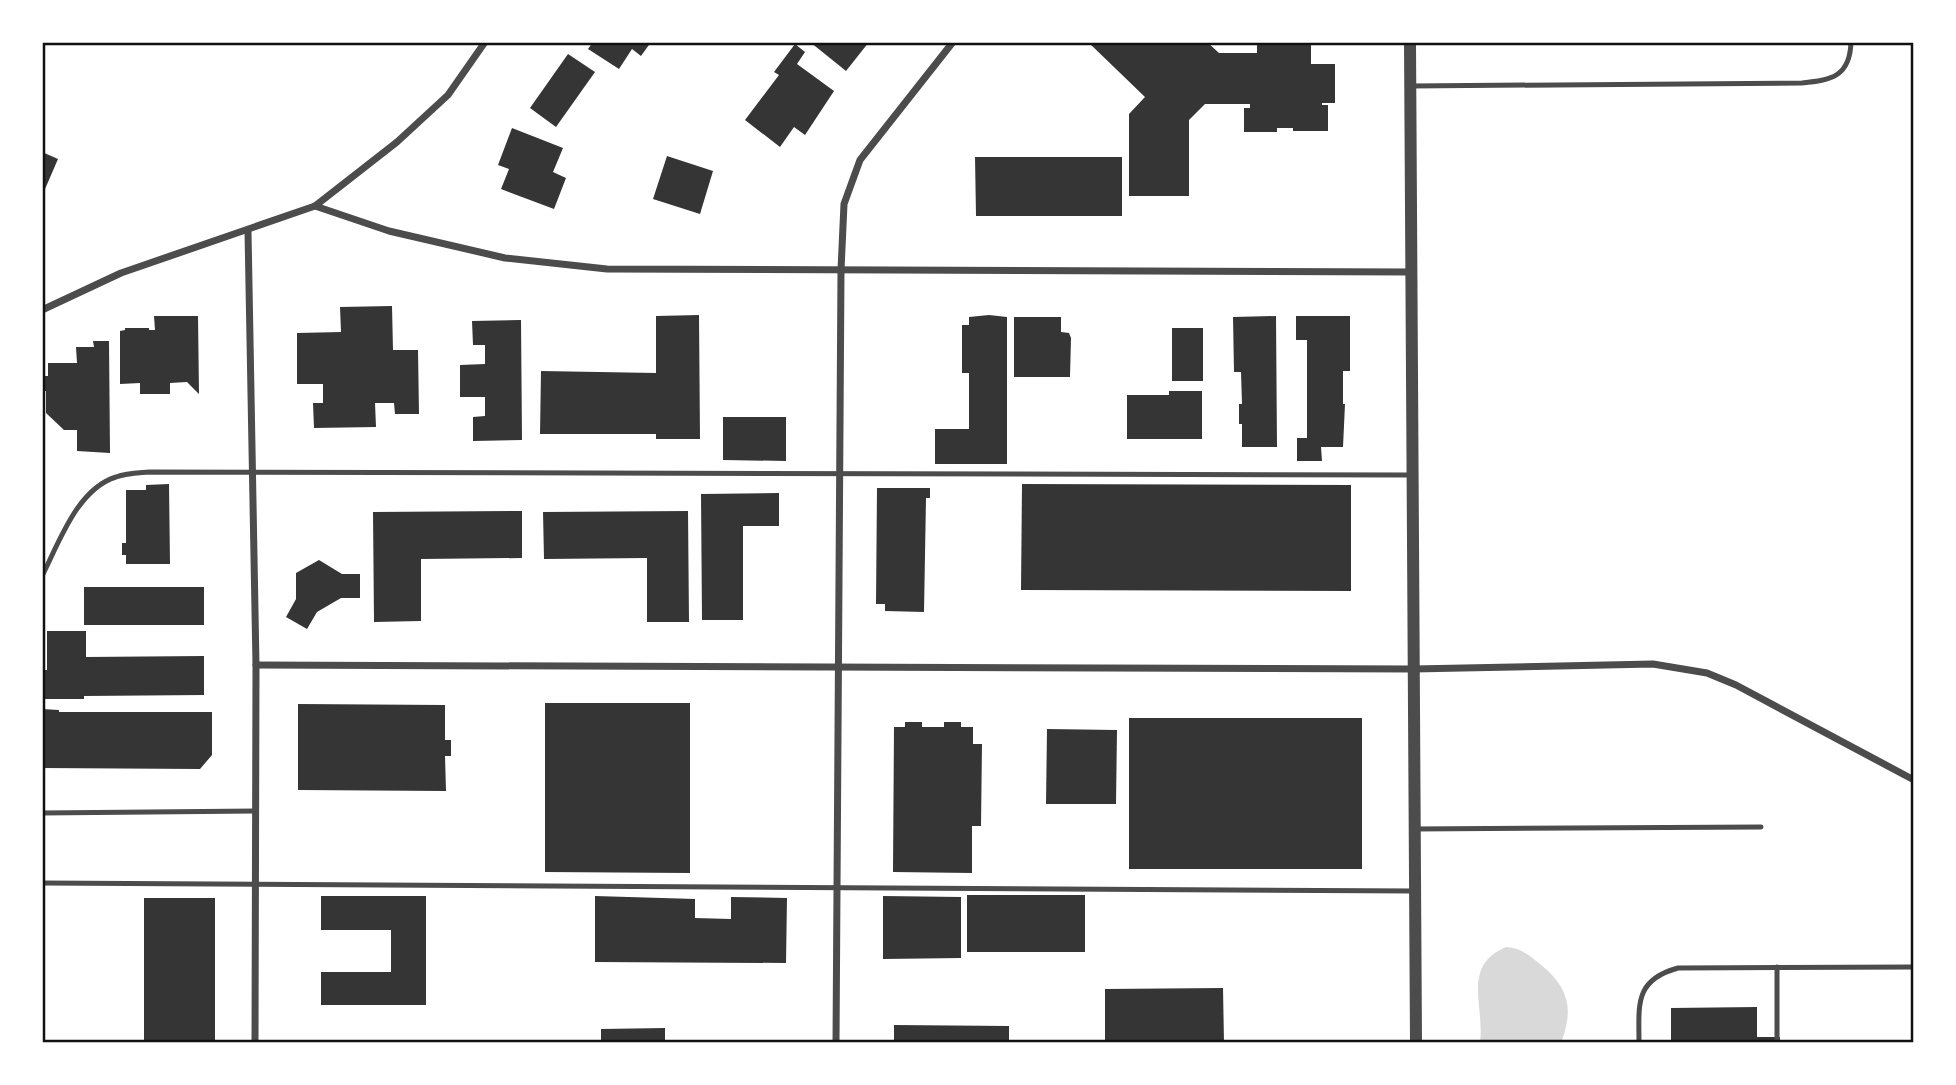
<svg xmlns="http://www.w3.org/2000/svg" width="1956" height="1085" font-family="Poppins,sans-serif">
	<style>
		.water { fill: #d9d9d9 }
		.building { fill: #353535 }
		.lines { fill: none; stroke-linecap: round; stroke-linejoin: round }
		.service { stroke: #4c4c4c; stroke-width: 5 }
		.minor { stroke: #4c4c4c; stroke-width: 7 }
		.tertiary { stroke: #4c4c4c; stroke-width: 12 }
		.neatline { fill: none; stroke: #111; stroke-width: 2.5 }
	</style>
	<rect width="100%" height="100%" fill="#fff"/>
	<!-- water -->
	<path class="water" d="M1506,947C1521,948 1529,955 1540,964C1569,988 1574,1008 1561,1043H1480C1485,1006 1461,966 1506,947Z"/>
	<!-- building -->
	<g class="building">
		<polygon points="593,42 651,42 641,56 632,49 619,69 588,49"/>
		<polygon points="810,42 869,42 846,71"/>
		<polygon points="1088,42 1207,42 1219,53 1257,53 1257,42 1311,42 1311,64 1335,64 1335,103 1322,103 1322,105 1328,105 1328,131 1293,131 1293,128 1277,128 1277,132 1244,132 1244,108 1250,108 1250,104 1205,104 1189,120 1189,196 1129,196 1129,114 1145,97"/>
		<polygon points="795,44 805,52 797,64 834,91 805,135 794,127 780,147 745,120 779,75 774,72"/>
		<polygon points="568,54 595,72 556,127 530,108"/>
		<polygon points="512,128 563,148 553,172 566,178 554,209 501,189 509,169 498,165"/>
		<polygon points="42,152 58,159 42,196"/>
		<polygon points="667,156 713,171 700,214 653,199"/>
		<polygon points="975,157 1122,157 1122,216 976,216"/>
		<polygon points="392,306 393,350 418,350 419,414 395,414 394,403 375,403 376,427 314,428 313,403 323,403 323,384 297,384 297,333 341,332 340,307"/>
		<polygon points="699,315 700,439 656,439 656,434 540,434 541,371 656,373 656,316"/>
		<polygon points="989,315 1007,317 1007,464 935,464 935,429 969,429 969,373 962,373 962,325 969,325 969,317"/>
		<polygon points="154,316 198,316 199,394 187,382 170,383 170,394 140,394 140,383 120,384 120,331 125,330 125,328 149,328 149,330 155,330"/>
		<polygon points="1276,316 1277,447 1242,447 1242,424 1239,424 1239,404 1242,404 1241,372 1234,372 1233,317"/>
		<polygon points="1296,316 1350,316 1350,371 1343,371 1343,404 1345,404 1343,447 1321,447 1322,461 1297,461 1297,438 1307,438 1307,340 1296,340"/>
		<polygon points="1014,317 1061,317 1061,332 1069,333 1071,338 1070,377 1014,377"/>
		<polygon points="521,320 522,440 473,441 473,417 485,416 485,397 460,397 460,365 485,364 485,345 473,345 472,321"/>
		<rect x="1172" y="328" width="31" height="53"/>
		<polygon points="93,341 109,341 110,453 77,451 77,430 64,430 46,413 46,391 42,391 42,376 48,376 48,363 77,363 76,347 94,347"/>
		<polygon points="1169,391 1202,391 1202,439 1127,439 1127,395 1169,395"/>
		<polygon points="723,417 786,417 786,461 723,460"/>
		<polygon points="169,484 170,564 126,564 126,555 122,555 122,543 126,543 126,490 146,490 146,485"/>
		<polygon points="1022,484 1351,485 1351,591 1021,590"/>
		<polygon points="877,488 930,488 930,498 926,498 924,612 885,611 885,604 876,604"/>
		<polygon points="779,493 779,526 743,526 743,620 702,620 701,494"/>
		<polygon points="522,511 522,558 421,559 421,621 374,622 373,512"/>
		<polygon points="688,511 689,622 647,622 647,558 544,559 543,512"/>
		<polygon points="319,560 342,574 360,574 360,598 341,598 317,612 307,629 286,617 296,599 296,573"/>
		<rect x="84" y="587" width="120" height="38"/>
		<polygon points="47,631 86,631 86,657 204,656 204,695 84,696 84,699 42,699 42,670 47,670"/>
		<polygon points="545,703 690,703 690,873 545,872"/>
		<polygon points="298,704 445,705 445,740 451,740 451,756 445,756 446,791 298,790"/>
		<polygon points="42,709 59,710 59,712 212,712 212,755 200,769 42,768"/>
		<rect x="1129" y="718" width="233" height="151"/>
		<polygon points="905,722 922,722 922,727 944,727 944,722 961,722 961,727 973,727 973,744 982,744 981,826 972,826 972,873 893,872 894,727 905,727"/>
		<polygon points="1047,729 1117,730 1116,804 1046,804"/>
		<rect x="967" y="895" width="118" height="57"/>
		<polygon points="321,896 426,896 426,1005 321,1005 321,972 391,972 391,930 321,930"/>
		<polygon points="595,896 695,899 695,918 731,919 731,897 787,898 786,963 595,962"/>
		<polygon points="883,896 961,897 961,958 883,959"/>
		<rect x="144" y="898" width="71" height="145"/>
		<polygon points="1223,988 1224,1043 1105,1043 1105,989"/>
		<polygon points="1757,1007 1757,1037 1780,1037 1780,1043 1644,1043 1644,1040 1671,1040 1671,1008"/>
		<polygon points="894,1025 1009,1026 1009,1043 894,1043"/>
		<polygon points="665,1028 665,1043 601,1043 601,1029"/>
	</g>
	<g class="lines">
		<!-- service -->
		<g class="service">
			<path d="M1411,86L1802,83C1831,80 1850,77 1851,42"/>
			<path d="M42,576C59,543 77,489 116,477C127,473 138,473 149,472L1412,475"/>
			<polyline points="42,813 256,811"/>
			<polyline points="1414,829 1761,827"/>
			<polyline points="42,883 1414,891"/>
			<polyline points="1777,967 1777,1043"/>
			<path d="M1639,1043C1639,1005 1634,980 1678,968L1914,967"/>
		</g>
		<!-- minor -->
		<g class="minor">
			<polyline points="315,206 389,231 505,258 607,269 1411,272"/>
			<polyline points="248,231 256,665 255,1043"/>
			<polyline points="42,310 121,273 315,206 397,142 448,95 485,42"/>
			<polyline points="256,665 1413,669 1653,664 1707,673 1736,685 1914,780"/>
			<polyline points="836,1043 841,270 844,204 860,160 953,42"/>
		</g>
		<!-- tertiary -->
		<polyline class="tertiary" points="1410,42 1416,1043"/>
	</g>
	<!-- border -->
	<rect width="1956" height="1085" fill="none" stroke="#ffffff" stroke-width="88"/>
	<rect x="44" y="44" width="1868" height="997" class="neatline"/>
</svg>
